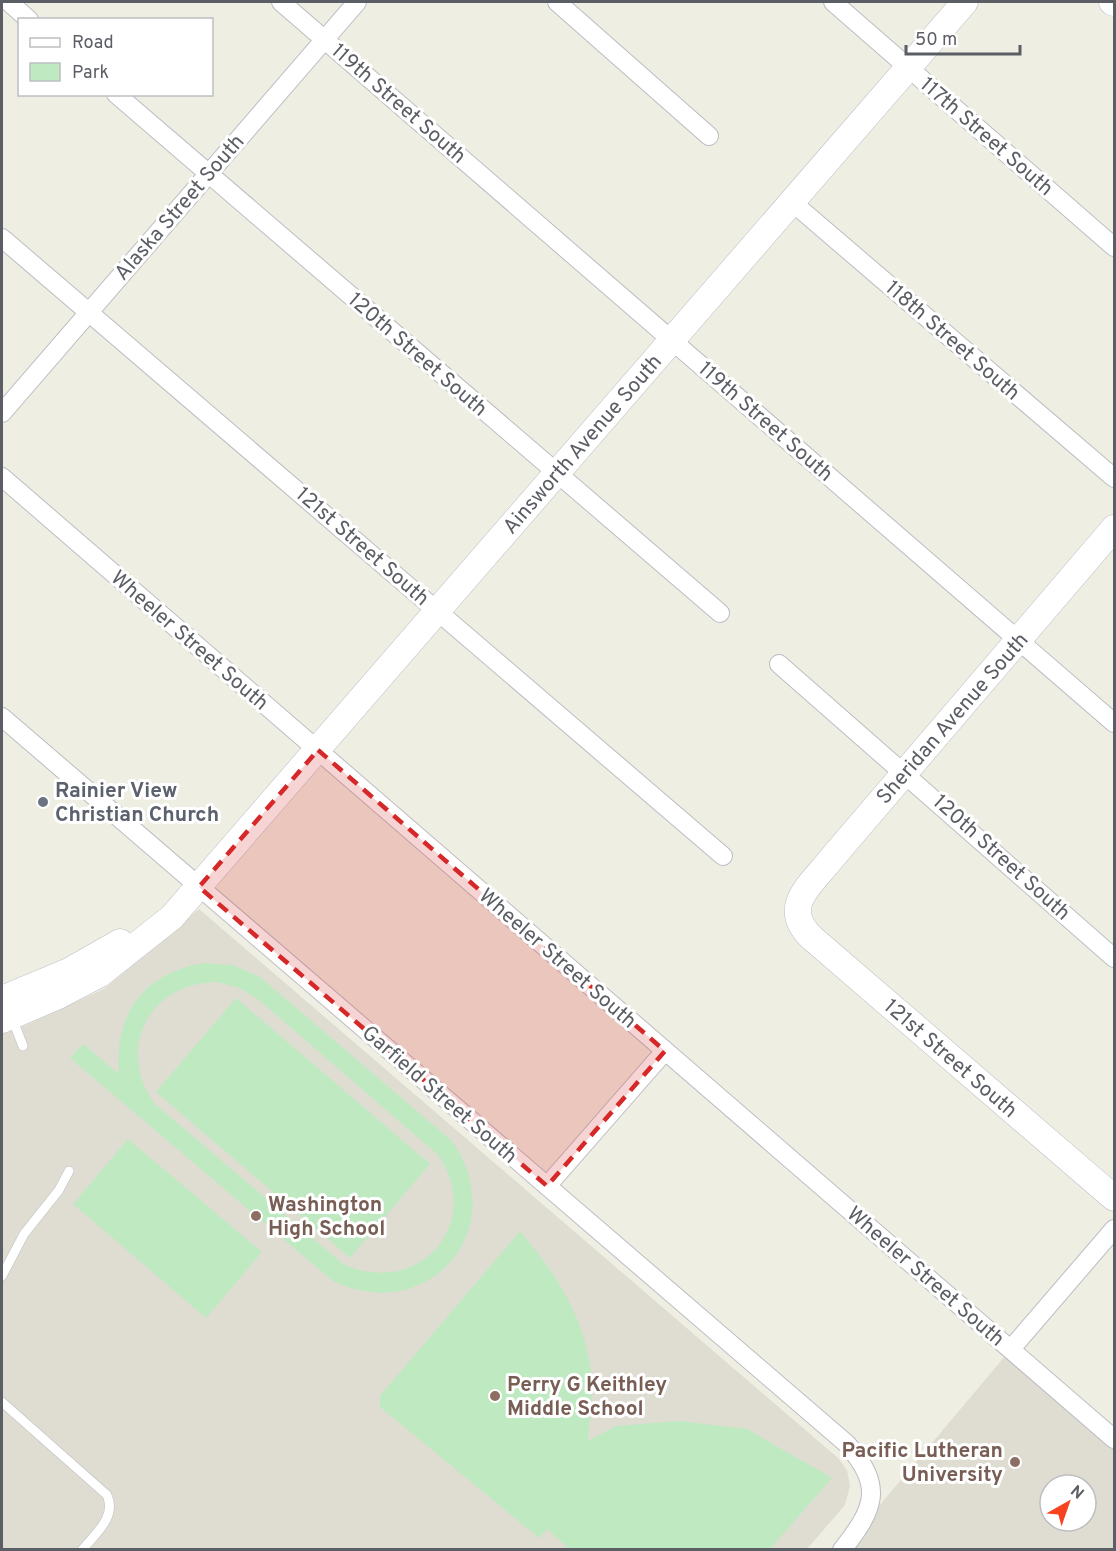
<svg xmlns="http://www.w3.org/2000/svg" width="1116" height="1551" font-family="Overpass,sans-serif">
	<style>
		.education { fill: #dfddd2; fill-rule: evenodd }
		.green { fill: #bee9c1; fill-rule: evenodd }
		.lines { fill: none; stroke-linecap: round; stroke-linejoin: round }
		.lane-casing { stroke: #bbbdc3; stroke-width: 10 }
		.street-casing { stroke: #bbbdc3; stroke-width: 20 }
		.secondary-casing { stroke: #bcbfc6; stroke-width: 27 }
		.lane { stroke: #fff; stroke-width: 9 }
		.street { stroke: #fff; stroke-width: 18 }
		.secondary { stroke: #fff; stroke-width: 26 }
		.marked { fill: #d62828; fill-opacity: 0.2; stroke: #d62828; stroke-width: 4.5; stroke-dasharray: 12 8; stroke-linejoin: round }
		.worship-dot { fill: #6b7280; stroke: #fff; stroke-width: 2 }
		.education-dot { fill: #8d6e63; stroke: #fff; stroke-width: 2 }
		.labels { text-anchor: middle; stroke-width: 6; stroke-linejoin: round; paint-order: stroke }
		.street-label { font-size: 21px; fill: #5b5f65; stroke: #fff }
		.worship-label { font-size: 21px; font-weight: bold; fill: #5b616d; stroke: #fff; text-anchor: start }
		.education-label { font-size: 21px; font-weight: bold; fill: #785e54; stroke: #fff; text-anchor: start }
	</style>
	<rect width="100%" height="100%" fill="#efeee3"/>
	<!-- education -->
	<g class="education">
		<polygon points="199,909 838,1458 847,1470 850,1486 845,1505 807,1549 2,1550 2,1031 24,1026 104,989"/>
		<path d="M1011,1349L1114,1439V1549L842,1550ZM1050,1485H1086V1521H1050Z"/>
	</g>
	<!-- green -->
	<g class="green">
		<path d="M204,963L233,965L260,977L452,1141C513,1228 429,1327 333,1281L70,1058L83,1044L119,1074C114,1014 143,973 204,963ZM217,982L239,988L259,1000L437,1154C486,1222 419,1299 343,1264L155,1104C115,1049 149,983 217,982Z"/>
		<polygon points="236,998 430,1164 350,1258 156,1092"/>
		<polygon points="128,1139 262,1252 206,1318 73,1204"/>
		<path d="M520,1231C552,1269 580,1309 589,1359C595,1386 590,1414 588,1441L616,1426L679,1421L747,1429L832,1478L770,1549L571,1550L547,1529L539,1538L380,1407V1396Z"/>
	</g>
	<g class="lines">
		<!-- lane casing -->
		<g class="lane-casing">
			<g id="lane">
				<polyline points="12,1018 23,1046"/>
				<polyline points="2,1276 24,1234 59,1190 69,1171"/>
				<path d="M2,1402L107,1495C117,1517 95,1534 82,1550"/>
			</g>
		</g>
		<!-- street casing -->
		<g class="street-casing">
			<g id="street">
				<polyline points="9,2 29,20"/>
				<polyline points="281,2 1114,723"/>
				<polyline points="557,2 709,136"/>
				<polyline points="833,2 1114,247"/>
				<polyline points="116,94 720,613"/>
				<polyline points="792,202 1114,478"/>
				<polyline points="2,238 723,856"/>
				<polyline points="2,413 357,2"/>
				<polyline points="2,477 1114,1439"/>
				<polyline points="779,664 1114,958"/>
				<path d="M2,717L847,1444C884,1487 875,1508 842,1550"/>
				<polyline points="547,1186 665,1051"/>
				<polyline points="1011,1349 1114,1229"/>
			</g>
		</g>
		<!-- secondary casing -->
		<g class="secondary-casing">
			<g id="secondary">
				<polyline points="1112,2 1114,3"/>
				<path d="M1114,528L832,858C811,885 779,907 812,938L1114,1198"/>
				<polyline points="2,999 69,971 120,942"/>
				<polyline points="2,1020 58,996 100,974 172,917 965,2"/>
			</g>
		</g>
		<!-- lane -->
		<use href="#lane" class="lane"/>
		<!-- street -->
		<use href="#street" class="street"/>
		<!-- secondary -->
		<use href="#secondary" class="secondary"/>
	</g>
	<!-- marked area -->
	<path class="marked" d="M318,750L665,1051L547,1186L199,887Z"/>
	<!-- markers -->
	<circle class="worship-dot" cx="43" cy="802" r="6"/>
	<g class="education-dot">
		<circle cx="256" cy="1216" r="6"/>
		<circle cx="495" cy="1396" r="6"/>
		<circle cx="1015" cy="1462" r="6"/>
	</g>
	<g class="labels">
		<!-- street labels -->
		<g class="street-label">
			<text transform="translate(399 103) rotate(41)" y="7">119th Street South</text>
			<text transform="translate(987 136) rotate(41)" y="7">117th Street South</text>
			<text transform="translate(179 207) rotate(-49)" y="7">Alaska Street South</text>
			<text transform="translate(953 340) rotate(41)" y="7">118th Street South</text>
			<text transform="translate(418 354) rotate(41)" y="7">120th Street South</text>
			<text transform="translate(766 421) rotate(41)" y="7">119th Street South</text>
			<text transform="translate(582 444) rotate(-49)" y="7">Ainsworth Avenue South</text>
			<text transform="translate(363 546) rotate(41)" y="7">121st Street South</text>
			<text transform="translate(190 640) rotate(41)" y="7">Wheeler Street South</text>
			<text transform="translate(952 718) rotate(-49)" y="7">Sheridan Avenue South</text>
			<text transform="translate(1002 857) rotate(42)" y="7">120th Street South</text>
			<text transform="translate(558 958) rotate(41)" y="7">Wheeler Street South</text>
			<text transform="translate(951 1058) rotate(41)" y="7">121st Street South</text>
			<text transform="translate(440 1094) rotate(41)" y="7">Garfield Street South</text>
			<text transform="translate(926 1276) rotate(41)" y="7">Wheeler Street South</text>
		</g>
		<!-- worship labels -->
		<g class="worship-label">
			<text x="55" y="797">Rainier View<tspan x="55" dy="24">Christian Church</tspan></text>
		</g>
		<!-- education labels -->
		<g class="education-label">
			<text x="268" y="1211">Washington<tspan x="268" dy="24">High School</tspan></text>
			<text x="507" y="1391">Perry G Keithley<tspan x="507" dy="24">Middle School</tspan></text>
			<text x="1003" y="1457" text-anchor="end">Pacific Lutheran<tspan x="1003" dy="24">University</tspan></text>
		</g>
	</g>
	<!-- border -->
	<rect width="1116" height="1551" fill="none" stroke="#5b5f65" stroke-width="6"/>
	<!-- legend -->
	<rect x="18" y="18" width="195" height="78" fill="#ffffff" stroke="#bdbfc1" stroke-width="1.5"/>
	<rect x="30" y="38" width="30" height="9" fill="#ffffff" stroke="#bdbfc1" stroke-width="1.5"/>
	<text x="72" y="48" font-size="18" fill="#5b5f65">Road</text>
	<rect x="30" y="63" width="30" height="18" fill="#bee9c1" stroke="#bdbfc1" stroke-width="1.5"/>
	<text x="72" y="78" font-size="18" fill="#5b5f65">Park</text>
	<!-- north arrow -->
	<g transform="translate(1068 1503) rotate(40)"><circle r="28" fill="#ffffff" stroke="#bdbfc1" stroke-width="1.5"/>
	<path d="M0-4.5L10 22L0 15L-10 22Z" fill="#f84321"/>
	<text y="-9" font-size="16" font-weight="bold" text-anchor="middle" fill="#5b5f65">N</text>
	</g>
	<!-- scale -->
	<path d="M906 45v9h114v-9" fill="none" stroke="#5b5f65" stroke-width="3"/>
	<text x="915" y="45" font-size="18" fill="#5b5f65" stroke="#ffffff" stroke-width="4.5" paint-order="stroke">50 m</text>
</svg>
